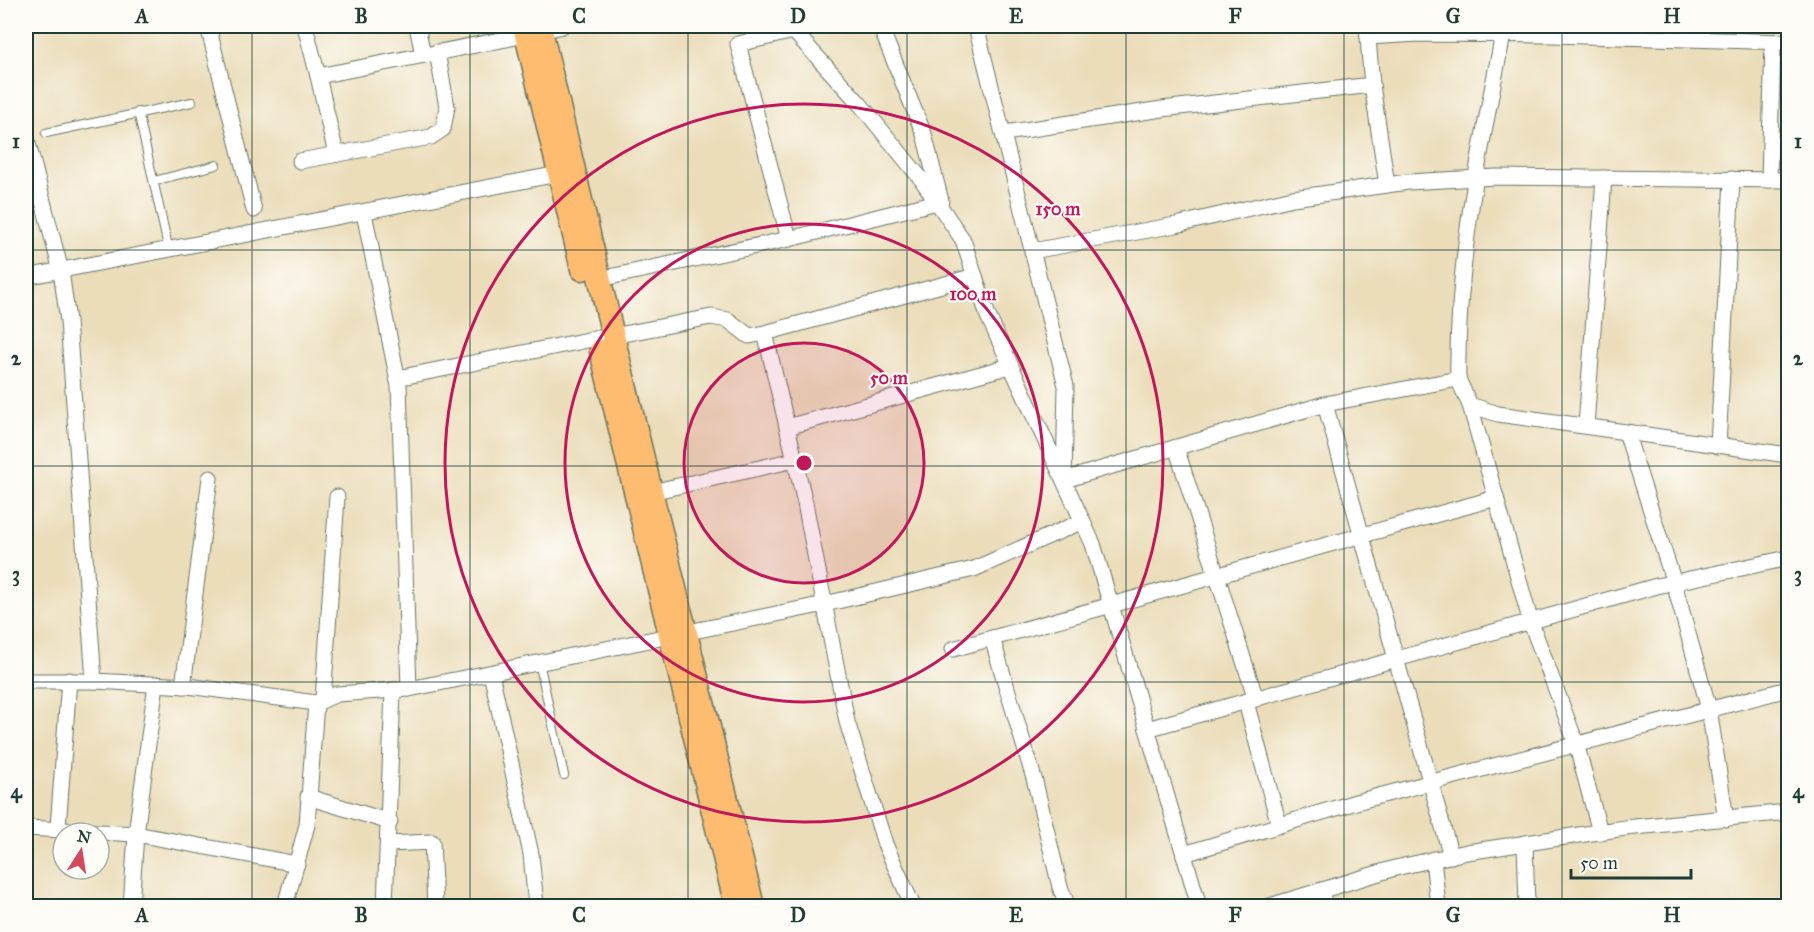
<svg xmlns="http://www.w3.org/2000/svg" width="1814" height="932" font-family="'IM FELL Great Primer',serif">
	<style>
		.lines { fill: none; stroke-linecap: round; stroke-linejoin: round }
		.service-casing { stroke: #667563; stroke-width: 10 }
		.minor-casing { stroke: #667563; stroke-width: 17 }
		.primary-casing { stroke: #667563; stroke-width: 25 }
		.service { stroke: #fff; stroke-width: 8 }
		.minor { stroke: #fff; stroke-width: 15 }
		.primary { stroke: #fdbc6f; stroke-width: 22 }
		.grid { fill: none; stroke: #1f3d34; stroke-width: 1.5; stroke-opacity: 0.55 }
		.ring { fill: none; stroke: #c2185b; stroke-width: 3 }
		.centre { fill: #c2185b; stroke: #fdfcf7; stroke-width: 3 }
		.ring-label { font-size: 18px; text-anchor: middle; font-weight: bold; fill: #c2185b; stroke: #fdfcf7; stroke-width: 4.5; stroke-linejoin: round; paint-order: stroke }
		.neatline { fill: none; stroke: #1f3d34; stroke-width: 2 }
		.grid-label { font-size: 20px; text-anchor: middle; font-weight: bold; fill: #1f3d34 }
	</style>
	<rect width="100%" height="100%" fill="#fdfcf7"/>
	<filter id="ink" filterUnits="userSpaceOnUse"><feTurbulence type="fractalNoise" baseFrequency=".0167" numOctaves="2"/><feDisplacementMap in="SourceGraphic" scale="12" xChannelSelector="R" yChannelSelector="G"/><feConvolveMatrix kernelMatrix="1 2 1 2 8 2 1 2 1" color-interpolation-filters="sRGB"/></filter>
	<filter id="wash" filterUnits="userSpaceOnUse"><feTurbulence type="fractalNoise" baseFrequency=".008" numOctaves="4" result="noise"/><feDisplacementMap in="SourceGraphic" scale="24" xChannelSelector="R" yChannelSelector="G"/><feGaussianBlur stdDeviation="1.35" result="paint"/><feColorMatrix in="noise" values="0 0 0 0 0 0 0 0 0 0 0 0 0 0 0 0 0 1.4 0 .05"/><feComposite in="paint" operator="in"/></filter>
	<g filter="url(#wash)">
		<rect width="100%" height="100%" fill="#ebddba"/>
	</g>
	<g filter="url(#ink)">
		<g class="lines">
			<!-- service casing -->
			<g class="service-casing">
				<g id="service">
					<polyline points="138,112 169,251"/>
					<polyline points="46,133 192,102"/>
					<polyline points="154,181 216,165"/>
					<polyline points="539,662 564,775"/>
				</g>
			</g>
			<!-- minor casing -->
			<g class="minor-casing">
				<g id="minor">
					<polyline points="208,26 254,210"/>
					<polyline points="305,26 318,76 526,35"/>
					<polyline points="417,26 423,55"/>
					<polyline points="789,26 860,104 922,180 963,240 988,316 1093,544 1199,906"/>
					<polyline points="880,26 924,134 941,201"/>
					<path d="M976,26L1066,386L1064,480L1325,404L1458,379C1456,262 1480,150 1503,35"/>
					<polyline points="541,31 562,26"/>
					<polyline points="1368,37 1419,34 1552,35 1788,42"/>
					<polyline points="318,76 336,154"/>
					<polyline points="1372,85 1387,185"/>
					<polyline points="1005,133 1162,109 1372,85 1367,26"/>
					<polyline points="26,136 61,271 68,321 94,681"/>
					<polyline points="300,161 431,137 443,129 447,107 437,52"/>
					<polyline points="1769,180 1773,42"/>
					<polyline points="364,213 399,386 409,689"/>
					<polyline points="789,239 738,44 794,31"/>
					<polyline points="1032,251 1176,225 1293,198 1408,182 1496,177 1788,180"/>
					<polyline points="26,277 558,174"/>
					<polyline points="600,279 789,239 937,202"/>
					<polyline points="613,336 711,317 728,320 749,336 765,333"/>
					<polyline points="397,378 598,338"/>
					<polyline points="1458,379 1470,405 1498,414 1788,455"/>
					<polyline points="1325,404 1451,856"/>
					<polyline points="1470,405 1531,623 1576,743 1600,832"/>
					<polyline points="1586,426 1604,178"/>
					<polyline points="787,427 1010,366"/>
					<polyline points="1626,432 1674,583 1709,709 1726,819"/>
					<polyline points="1718,446 1732,179"/>
					<polyline points="1176,447 1256,699"/>
					<polyline points="651,492 795,460"/>
					<polyline points="992,638 1035,782 1060,887 1068,906"/>
					<polyline points="953,649 1496,498"/>
					<polyline points="491,673 531,854 536,906"/>
					<polyline points="26,681 94,681 188,686 316,703 337,694 409,689 469,677 825,604 974,569 1083,521"/>
					<polyline points="183,686 210,478"/>
					<polyline points="323,700 337,497"/>
					<polyline points="1246,702 1279,825"/>
					<polyline points="1147,729 1657,586 1788,558"/>
					<polyline points="308,797 390,822"/>
					<polyline points="26,828 136,834 297,864"/>
					<polyline points="58,828 69,680"/>
					<polyline points="1525,843 1527,906"/>
					<polyline points="389,844 432,842 435,906"/>
					<polyline points="1184,854 1356,802 1788,689"/>
					<polyline points="1433,859 1438,906"/>
					<polyline points="1322,890 1324,906"/>
					<polyline points="131,906 136,834 156,684"/>
					<polyline points="285,906 307,825 316,703"/>
					<polyline points="385,906 393,690"/>
					<polyline points="913,906 885,844 847,722 805,503 765,333 975,276"/>
					<polyline points="1270,906 1395,868 1467,852 1625,828 1788,812"/>
				</g>
			</g>
			<!-- primary casing -->
			<g class="primary-casing">
				<g id="primary">
					<polyline points="524,26 582,269"/>
					<polyline points="540,26 613,336 753,906"/>
					<polyline points="601,351 736,906"/>
				</g>
			</g>
			<!-- service -->
			<use href="#service" class="service"/>
			<!-- minor -->
			<use href="#minor" class="minor"/>
			<!-- primary -->
			<use href="#primary" class="primary"/>
		</g>
	</g>
	<!-- grid -->
	<path class="grid" d="M252,26V906M470,26V906M688,26V906M907,26V906M1126,26V906M1344,26V906M1562,26V906M26,250H1788M26,466H1788M26,682H1788"/>
	<!-- distance rings -->
	<circle cx="804" cy="463" r="120" fill="#c2185b" fill-opacity=".12"/>
	<g class="ring">
		<circle cx="804" cy="463" r="120"/>
		<circle cx="804" cy="463" r="239"/>
		<circle cx="804" cy="463" r="359"/>
	</g>
	<circle cx="804" cy="463" r="9" class="centre"/>
	<g class="ring-label">
		<text x="1058" y="215">150 m</text>
		<text x="973" y="300">100 m</text>
		<text x="889" y="384">50 m</text>
	</g>
	<!-- margin -->
	<rect width="1814" height="932" fill="none" stroke="#fdfcf7" stroke-width="66"/>
	<!-- north arrow -->
	<g transform="translate(81 851) rotate(12)"><circle r="28" fill="#fdfcf7" stroke="#a4b0a9" stroke-width="1.5"/>
	<path d="M0-4.5L10 22L0 15L-10 22Z" fill="#d1495b"/>
	<text y="-9" font-size="16" font-weight="bold" text-anchor="middle" fill="#1f3d34">N</text>
	</g>
	<!-- scale -->
	<path d="M1571 869v9h120v-9" fill="none" stroke="#1f3d34" stroke-width="3"/>
	<text x="1580" y="869" font-size="18" fill="#1f3d34" stroke="#fdfcf7" stroke-width="4.5" paint-order="stroke">50 m</text>
	<rect x="33" y="33" width="1748" height="866" class="neatline"/>
	<g class="grid-label">
		<text x="142" y="23">A</text>
		<text x="361" y="23">B</text>
		<text x="579" y="23">C</text>
		<text x="798" y="23">D</text>
		<text x="1016" y="23">E</text>
		<text x="1235" y="23">F</text>
		<text x="1453" y="23">G</text>
		<text x="1672" y="23">H</text>
		<text x="16" y="148">1</text>
		<text x="1798" y="148">1</text>
		<text x="16" y="365">2</text>
		<text x="1798" y="365">2</text>
		<text x="16" y="581">3</text>
		<text x="1798" y="581">3</text>
		<text x="16" y="798">4</text>
		<text x="1798" y="798">4</text>
		<text x="142" y="922">A</text>
		<text x="361" y="922">B</text>
		<text x="579" y="922">C</text>
		<text x="798" y="922">D</text>
		<text x="1016" y="922">E</text>
		<text x="1235" y="922">F</text>
		<text x="1453" y="922">G</text>
		<text x="1672" y="922">H</text>
	</g>
</svg>
